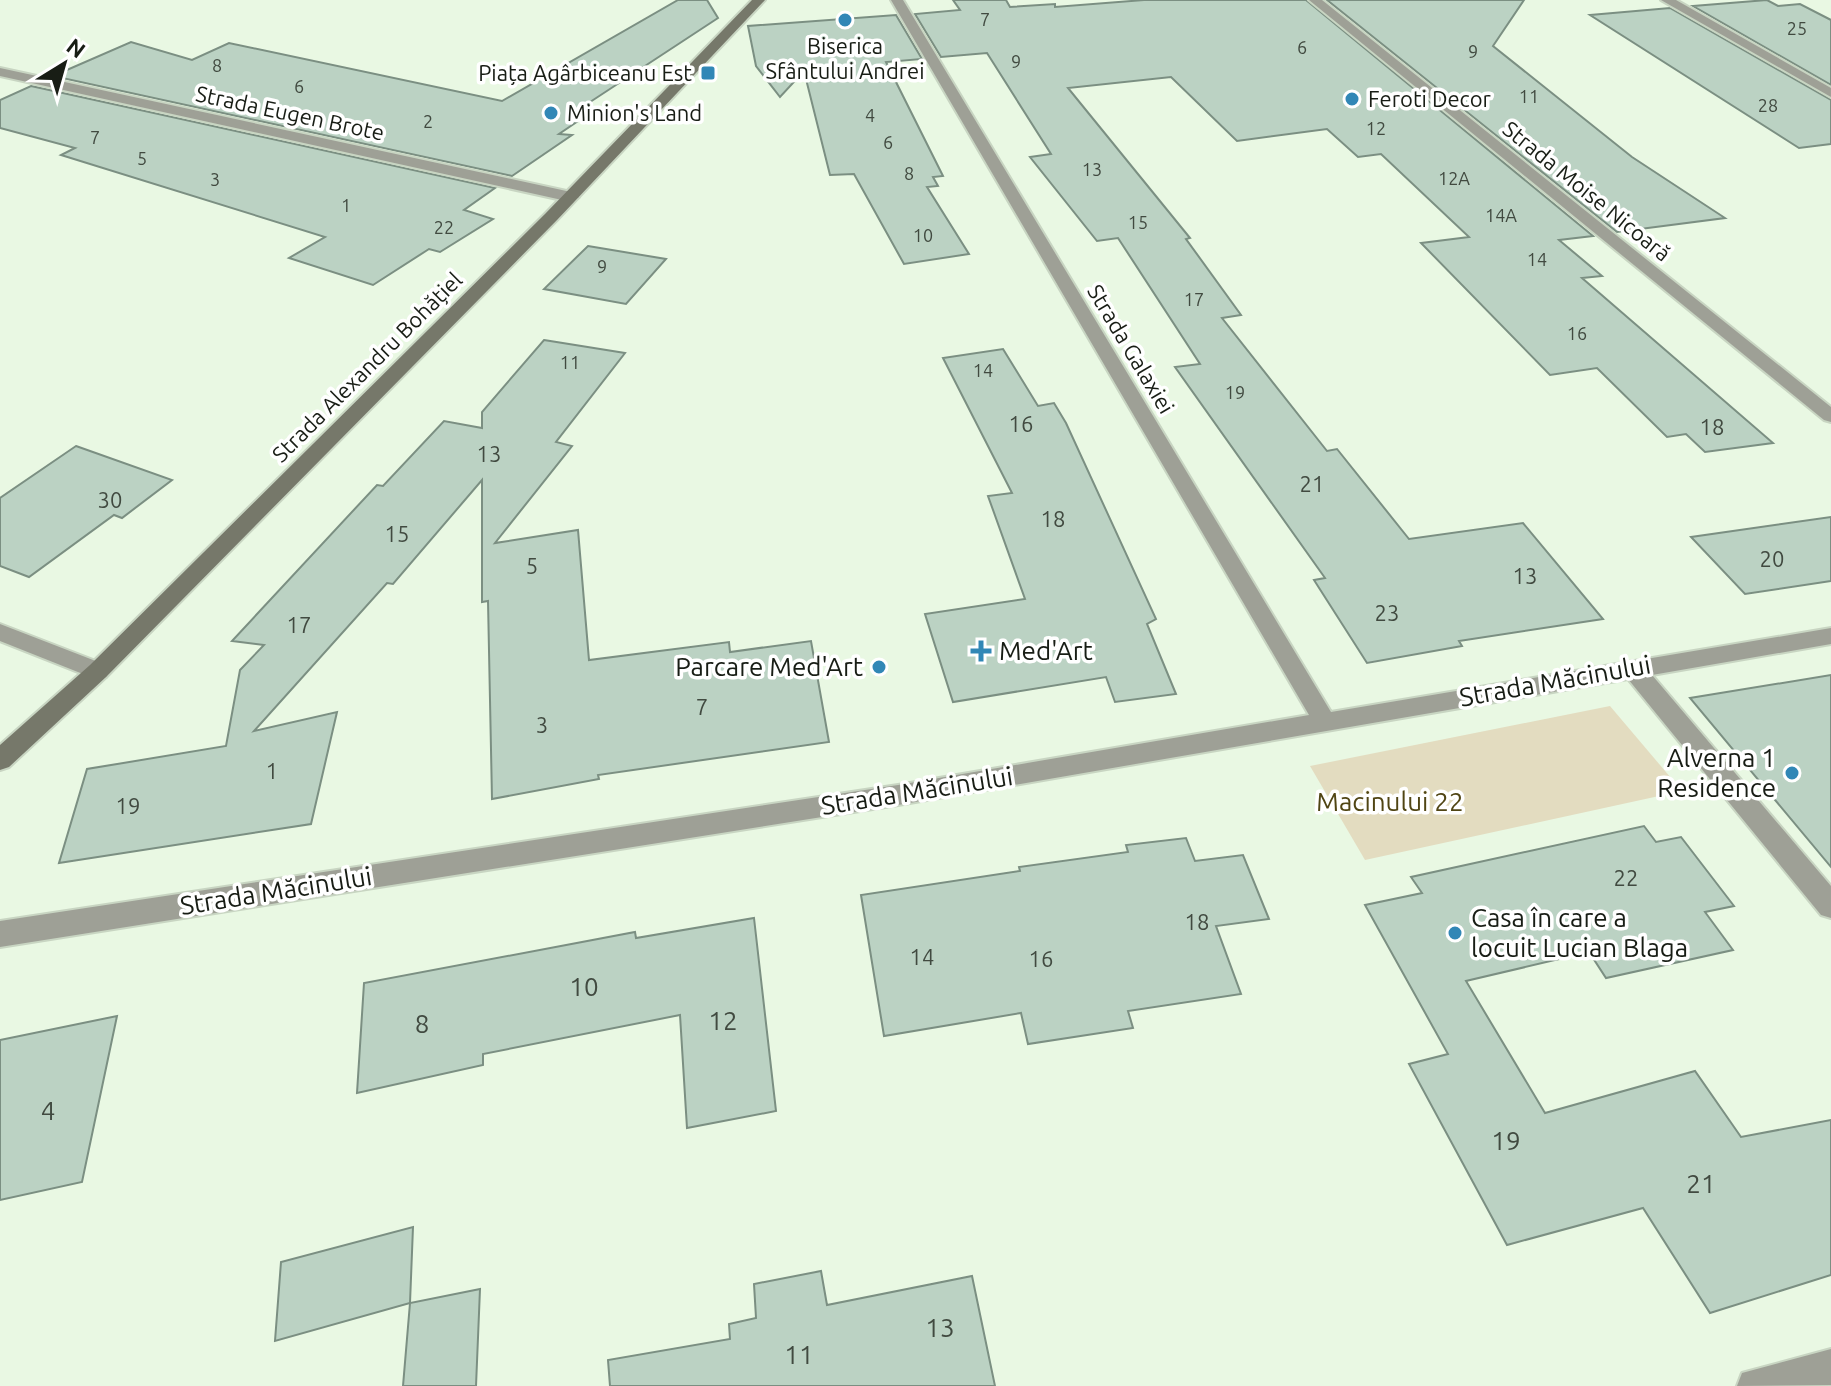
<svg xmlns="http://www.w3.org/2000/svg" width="1831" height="1386" font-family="Ubuntu,sans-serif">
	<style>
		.green { fill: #e3dcc0 }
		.building { fill: #bbd2c3; stroke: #7b8f82; stroke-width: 2 }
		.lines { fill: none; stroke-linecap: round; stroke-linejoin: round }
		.street-casing { stroke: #c8d5c2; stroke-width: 4 }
		.secondary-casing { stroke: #c8d5c2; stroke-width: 4 }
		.street { fill: #9ea096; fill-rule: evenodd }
		.secondary { fill: #76786a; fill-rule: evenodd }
		.poi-dot { fill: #3187b6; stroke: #fff; stroke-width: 3 }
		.labels { text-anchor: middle; stroke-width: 7; stroke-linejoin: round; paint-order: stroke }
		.far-number-label { font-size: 18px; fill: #414a40 }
		.far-poi-label { font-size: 22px; fill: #181d15; stroke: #fff; text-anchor: start }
		.far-street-label { font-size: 22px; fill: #181d15; stroke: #fff }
		.number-label { font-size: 22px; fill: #414a40 }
		.poi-label { font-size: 26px; fill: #181d15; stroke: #fff; text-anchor: start }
		.street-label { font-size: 26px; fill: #181d15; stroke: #fff }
		.park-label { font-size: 26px; fill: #504514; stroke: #fff }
		.near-number-label { font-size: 26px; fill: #414a40 }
	</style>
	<rect width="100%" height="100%" fill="#e9f8e3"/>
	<!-- green -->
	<polygon class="green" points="1610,706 1682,791 1365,860 1310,766"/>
	<!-- building -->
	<g class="building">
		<polygon points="678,0 707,0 718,18 584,106 596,109 559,134 572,135 512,176 53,76 131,42 192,60 229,43 502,101"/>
		<polygon points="953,0 1006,0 1010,7 1055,4 1055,7 1144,0 1306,0 1593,236 1559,240 1602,276 1582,278 1773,443 1705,452 1686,434 1667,437 1597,368 1550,375 1421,243 1469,237 1381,154 1358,157 1327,129 1237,141 1171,77 1068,88 1190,238 1186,239 1241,315 1222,318 1327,451 1337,449 1409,539 1523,523 1603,619 1459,641 1462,646 1367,663 1314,580 1325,578 1175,367 1200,364 1118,238 1097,241 1030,157 1051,154 987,53 941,57 915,14 960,10"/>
		<polygon points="1327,0 1524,0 1493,46 1632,157 1725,218 1617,232"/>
		<polygon points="1767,0 1778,6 1800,4 1831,20 1831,85 1693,6"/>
		<polygon points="1670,8 1831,100 1831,144 1799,148 1590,15"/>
		<polygon points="896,15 922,59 886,62 943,176 933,177 938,186 927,187 969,254 904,264 854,174 830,175 804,71 780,97 756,66 748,26"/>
		<polygon points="31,86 495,188 464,210 493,219 440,252 429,249 373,285 289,258 325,237 61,155 75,148 0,128 0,100"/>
		<polygon points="588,246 666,259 626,304 544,289"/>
		<polygon points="544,340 625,353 556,442 572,446 495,543 578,530 589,660 729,642 730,652 811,641 829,742 598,775 599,779 492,799 488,601 482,602 482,480 393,584 387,583 254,731 337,712 311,824 59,863 87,769 226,746 240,670 264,645 232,641 377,485 383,486 444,421 482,428 482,412"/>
		<polygon points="1003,349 1038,406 1054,403 1066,423 1156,619 1147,624 1176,694 1115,702 1106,677 953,702 925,614 1025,599 988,496 1012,493 943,358"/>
		<polygon points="76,446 172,480 122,518 114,515 29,577 0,566 0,498"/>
		<polygon points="1831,517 1831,581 1745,594 1691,537"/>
		<polygon points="1831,675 1831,867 1690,698"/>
		<polygon points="1644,826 1656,842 1681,837 1734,906 1705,912 1733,950 1606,978 1589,952 1466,981 1545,1113 1695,1071 1741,1137 1831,1120 1831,1275 1710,1313 1643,1208 1507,1245 1409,1064 1448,1054 1365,905 1422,893 1411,877"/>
		<polygon points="1186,838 1195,861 1243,855 1269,919 1216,926 1241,994 1128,1011 1133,1028 1028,1044 1021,1013 884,1036 861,895 1020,871 1019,867 1128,852 1126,845"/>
		<polygon points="754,918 776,1111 687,1128 680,1015 483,1054 483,1065 357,1093 364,983 635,932 636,938"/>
		<polygon points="117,1016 82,1182 0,1200 0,1040"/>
		<polygon points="413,1227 410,1303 275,1341 281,1262"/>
		<polygon points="821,1271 827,1305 972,1276 995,1386 610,1386 608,1360 730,1339 729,1324 756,1318 754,1284"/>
		<polygon points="480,1289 476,1386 403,1386 410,1303"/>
	</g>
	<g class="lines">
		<!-- street casing -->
		<g class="street-casing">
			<g id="street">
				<polygon points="891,0 903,0 1331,712 1831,628 1831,644 1652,675 1831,886 1831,918 1821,915 1628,679 898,805 0,947 0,921 898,785 1309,715"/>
				<polygon points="1309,0 1322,0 1831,407 1831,422 1824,420"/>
				<polygon points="1661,0 1676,0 1831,88 1831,97"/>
				<polygon points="0,68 571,192 579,197 571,202 0,76"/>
				<polygon points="0,624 106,665 110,671 106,677 98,680 0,641"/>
				<polygon points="1831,1349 1831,1385 1737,1386 1742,1373"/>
			</g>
		</g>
		<!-- secondary casing -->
		<g class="secondary-casing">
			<polygon id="secondary" points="752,0 765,0 557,220 106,677 9,767 0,770 0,745 90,665 545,214"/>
		</g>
		<!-- street -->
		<use href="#street" class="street"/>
		<!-- secondary -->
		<use href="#secondary" class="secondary"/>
	</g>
	<!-- markers -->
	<g class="poi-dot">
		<circle cx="845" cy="20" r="8"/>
		<rect x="700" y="65" width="16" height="16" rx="4"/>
		<circle cx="1352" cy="99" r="8"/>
		<circle cx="551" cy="113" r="8"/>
		<path d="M977 639h8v8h8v8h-8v8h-8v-8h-8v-8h8z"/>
		<circle cx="879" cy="667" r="8"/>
		<circle cx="1792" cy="773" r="8"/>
		<circle cx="1455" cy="933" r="8"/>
	</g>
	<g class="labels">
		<!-- far-number labels -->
		<g class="far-number-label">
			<text x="985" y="26">7</text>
			<text x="1797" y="35">25</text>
			<text x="1302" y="54">6</text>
			<text x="1473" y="58">9</text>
			<text x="1016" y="68">9</text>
			<text x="217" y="72">8</text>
			<text x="299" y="93">6</text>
			<text x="1529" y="103">11</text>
			<text x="1768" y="112">28</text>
			<text x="870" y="122">4</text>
			<text x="428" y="128">2</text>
			<text x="1376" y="135">12</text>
			<text x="95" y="144">7</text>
			<text x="888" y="149">6</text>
			<text x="142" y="165">5</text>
			<text x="1092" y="176">13</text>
			<text x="909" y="180">8</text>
			<text x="1454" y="185">12A</text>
			<text x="215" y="186">3</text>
			<text x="346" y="212">1</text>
			<text x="1501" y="222">14A</text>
			<text x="1138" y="229">15</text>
			<text x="444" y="234">22</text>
			<text x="923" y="242">10</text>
			<text x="1537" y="266">14</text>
			<text x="602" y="273">9</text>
			<text x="1194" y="306">17</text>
			<text x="1577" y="340">16</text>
			<text x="570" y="369">11</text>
			<text x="983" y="377">14</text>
			<text x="1235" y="399">19</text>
		</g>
		<!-- far-poi labels -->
		<g class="far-poi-label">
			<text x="845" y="54" text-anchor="middle">Biserica<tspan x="845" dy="25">Sfântului Andrei</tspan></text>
			<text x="692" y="81" text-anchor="end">Piața Agârbiceanu Est</text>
			<text x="1368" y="107">Feroti Decor</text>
			<text x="567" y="121">Minion's Land</text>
		</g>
		<!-- far-street labels -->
		<g class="far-street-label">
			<text transform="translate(290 113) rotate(12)" y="8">Strada Eugen Brote</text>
			<text transform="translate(1587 191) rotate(39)" y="8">Strada Moise Nicoară</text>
			<text transform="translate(1131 349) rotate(59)" y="8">Strada Galaxiei</text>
			<text transform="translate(367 367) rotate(-45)" y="8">Strada Alexandru Bohățiel</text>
		</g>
		<!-- number labels -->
		<g class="number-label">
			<text x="1021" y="432">16</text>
			<text x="1712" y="435">18</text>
			<text x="489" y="462">13</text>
			<text x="1312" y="492">21</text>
			<text x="110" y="508">30</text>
			<text x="1053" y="527">18</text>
			<text x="397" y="542">15</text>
			<text x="1772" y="567">20</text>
			<text x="532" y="574">5</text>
			<text x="1525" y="584">13</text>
			<text x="1387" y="621">23</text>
			<text x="299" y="633">17</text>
			<text x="702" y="715">7</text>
			<text x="542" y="733">3</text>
			<text x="272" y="779">1</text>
			<text x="128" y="814">19</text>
			<text x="1626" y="886">22</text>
			<text x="1197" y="930">18</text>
			<text x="922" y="965">14</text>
			<text x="1041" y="967">16</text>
		</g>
		<!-- poi labels -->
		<g class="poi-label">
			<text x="999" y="660">Med'Art</text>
			<text x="863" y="676" text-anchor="end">Parcare Med'Art</text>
			<text x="1776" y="767" text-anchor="end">Alverna 1<tspan x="1776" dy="30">Residence</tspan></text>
			<text x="1471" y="927">Casa în care a<tspan x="1471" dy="30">locuit Lucian Blaga</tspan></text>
		</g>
		<!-- street labels -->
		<g class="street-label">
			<text transform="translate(1555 681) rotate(-10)" y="9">Strada Măcinului</text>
			<text transform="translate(917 791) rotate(-9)" y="9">Strada Măcinului</text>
			<text transform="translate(276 891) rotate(-9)" y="9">Strada Măcinului</text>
		</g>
		<!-- park labels -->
		<g class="park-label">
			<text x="1390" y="811">Macinului 22</text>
		</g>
		<!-- near-number labels -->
		<g class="near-number-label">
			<text x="584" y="996">10</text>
			<text x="723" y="1030">12</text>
			<text x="422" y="1033">8</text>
			<text x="48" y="1120">4</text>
			<text x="1506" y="1150">19</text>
			<text x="1701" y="1193">21</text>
			<text x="940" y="1337">13</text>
			<text x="799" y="1364">11</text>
		</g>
	</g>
	<!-- north arrow -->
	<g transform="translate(64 64) rotate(37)" stroke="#ffffff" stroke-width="6" paint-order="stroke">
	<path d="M0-6L14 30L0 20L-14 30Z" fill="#181d15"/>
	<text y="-12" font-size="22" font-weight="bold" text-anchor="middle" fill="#181d15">N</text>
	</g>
</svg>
